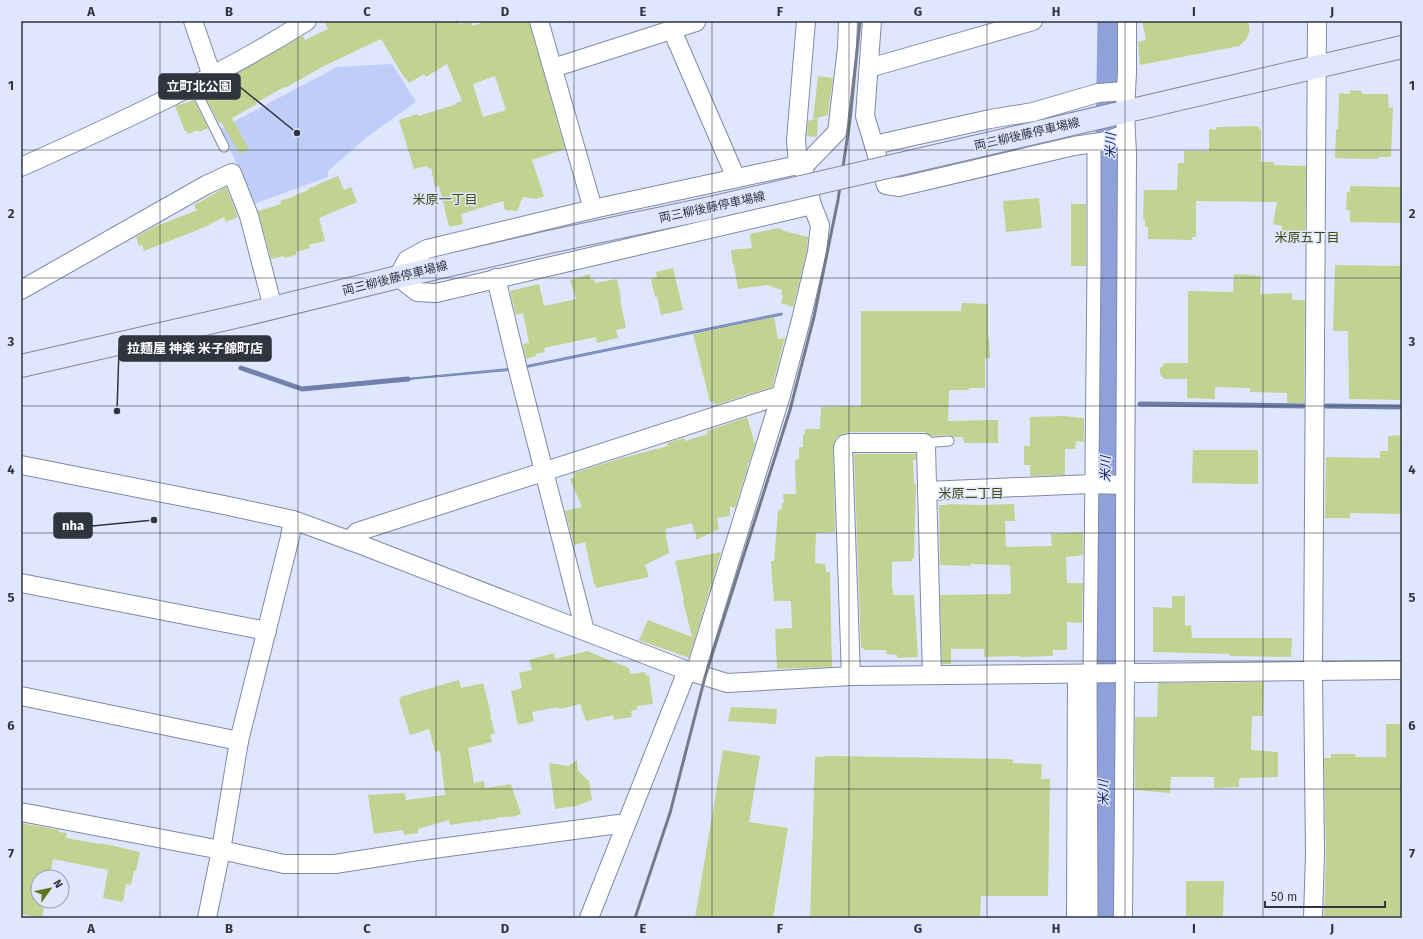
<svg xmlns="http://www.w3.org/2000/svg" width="1423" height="939" font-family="'Fira Sans','Noto Sans JP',sans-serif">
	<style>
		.green { fill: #bfcef8 }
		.water { fill: #8ea1db; stroke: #7280ac }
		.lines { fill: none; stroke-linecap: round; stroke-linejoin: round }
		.stream { stroke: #7280ac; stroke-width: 5 }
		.river { stroke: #8ea1db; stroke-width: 29 }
		.building { fill: #c2d291; fill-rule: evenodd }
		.service-casing { stroke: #818aa4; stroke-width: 11 }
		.pedestrian-casing { stroke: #818aa4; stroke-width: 15 }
		.minor-casing { stroke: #818aa4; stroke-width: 20 }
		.secondary-casing { stroke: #818aa4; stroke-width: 24 }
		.service { stroke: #fff; stroke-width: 9 }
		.pedestrian { stroke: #fff; stroke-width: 13 }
		.minor { stroke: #fff; stroke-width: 18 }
		.secondary { stroke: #dfe6fd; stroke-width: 22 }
		.rail { stroke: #757b8b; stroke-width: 3 }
		.secondary-bridge-casing { stroke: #818aa4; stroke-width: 24; stroke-linecap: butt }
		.secondary-bridge { stroke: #dfe6fd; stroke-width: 22 }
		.grid { fill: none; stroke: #30343f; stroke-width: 1; stroke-opacity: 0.55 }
		.labels { text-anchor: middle; stroke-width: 3; stroke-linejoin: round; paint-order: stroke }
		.street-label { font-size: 12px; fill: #30343f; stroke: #dee7fe }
		.water-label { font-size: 13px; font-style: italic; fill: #182467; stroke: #dee7fe }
		.neighbourhood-label { font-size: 13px; fill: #414b12; stroke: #dee7fe }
		.leader { fill: none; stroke: #30343f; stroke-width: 1.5 }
		.callout-dot { fill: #30343f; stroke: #dee7fe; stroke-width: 1.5 }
		.callout { fill: #30343f; stroke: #30343f; stroke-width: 1.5 }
		.callout-label { font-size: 13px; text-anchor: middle; font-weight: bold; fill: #fff }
		.neatline { fill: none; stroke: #30343f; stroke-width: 1.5 }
		.grid-label { font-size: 13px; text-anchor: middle; font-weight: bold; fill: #30343f }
	</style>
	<rect width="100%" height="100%" fill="#dee7fe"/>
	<!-- green -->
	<g class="green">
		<path d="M392,64L416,102L367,137L328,171V177L251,205C245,178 232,154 220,129L337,67Z"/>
		<polygon points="1099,132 1074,136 975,160 972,158 1074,134"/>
	</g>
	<!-- water -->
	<polygon class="water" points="782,313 782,315 514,370 413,379 403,381 402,380 412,378 515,368"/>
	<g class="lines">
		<!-- stream -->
		<g class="stream">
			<polyline points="241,368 302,389 408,379"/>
			<polyline points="1140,404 1306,406"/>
			<polyline points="1326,406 1402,407"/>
		</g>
		<!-- river -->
		<polyline class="river" points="1103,918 1103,569 1112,21"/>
	</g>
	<!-- building -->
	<g class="building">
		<path d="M324,21H458L460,24L471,21L473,26L486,21H529L565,149L532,160L544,196L536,199L523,197L517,211L505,210L503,201L461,214L463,224L449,227L439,186L435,187L431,168L428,169V166L414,169L399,120L417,114L418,116L457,104L456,103L462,101L447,64L426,77L424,74L409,83L406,78L405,79L381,39L324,66L285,88L284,87L256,103L257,104L232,118L249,149L240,154L221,122L219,123L203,92L303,36L305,40L328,29ZM495,76L506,110L483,117L473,84Z"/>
		<polygon points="1142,21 1248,21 1250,30 1246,40 1239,46 1140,65 1138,42 1146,40"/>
		<polygon points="818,76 833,78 828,115 813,119"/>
		<polygon points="1350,90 1362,91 1362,94 1388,94 1389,108 1393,107 1391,157 1378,157 1378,159 1361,159 1335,158 1336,129 1338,129 1339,93 1350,94"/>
		<polygon points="194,100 208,128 199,132 198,130 188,134 186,131 185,131 175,106"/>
		<polygon points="818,118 817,137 807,136 808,121"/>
		<polygon points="1257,126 1261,130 1261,162 1274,162 1274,165 1306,166 1305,235 1281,235 1282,226 1273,224 1277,202 1196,201 1196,237 1192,237 1192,240 1148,239 1148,227 1145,227 1145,220 1143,220 1144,190 1177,190 1178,163 1184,163 1184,151 1209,151 1209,129 1216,130 1217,127"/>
		<polygon points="338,176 344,190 351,187 357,202 319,218 325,241 309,245 310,248 296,252 296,255 284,258 283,256 271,259 258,211 281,204 280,201 295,196 295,195 309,190 308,188 317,186 316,185"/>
		<polygon points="1350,186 1402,187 1402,223 1350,222 1350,210 1346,210 1347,192 1350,192"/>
		<polygon points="226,187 238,217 226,222 224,217 205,227 144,251 142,245 139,246 136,237 154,227 197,210 194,205"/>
		<polygon points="1039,198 1042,228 1006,232 1003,201"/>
		<rect x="1071" y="204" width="15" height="62"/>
		<polygon points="779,228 784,231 808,237 807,250 793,307 781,303 783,295 781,294 782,290 767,285 738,289 734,265 733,265 731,250 752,248 750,234"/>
		<polygon points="1335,265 1402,266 1402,400 1349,399 1348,331 1333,331"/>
		<polygon points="673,268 683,310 661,315 657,297 655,297 651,279 657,277 656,272"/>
		<polygon points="590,274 591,280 594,279 595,283 617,279 621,299 620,299 626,328 616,330 618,338 597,343 596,337 544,348 545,352 536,354 536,356 526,359 523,344 529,343 523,313 516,315 510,291 539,284 544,306 576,299 570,280"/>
		<polygon points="1234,274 1261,276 1260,294 1292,293 1292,300 1305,300 1304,403 1287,403 1287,393 1250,392 1250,388 1215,387 1215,399 1187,398 1187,379 1166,379 1162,377 1160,373 1160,368 1165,363 1188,363 1188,291 1233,292"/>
		<polygon points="962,303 988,304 988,337 989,337 990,358 985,358 985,388 969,388 969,390 949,390 948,421 998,420 998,443 964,443 963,437 953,437 949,435 931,436 924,432 850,432 843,434 836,438 833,447 835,532 816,533 815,563 825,564 826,572 830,572 832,667 777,669 775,629 792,628 791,601 774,601 771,561 774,561 778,510 782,509 782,503 784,503 783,494 796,494 795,460 799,459 799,447 803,447 803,434 805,434 805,429 820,429 821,407 861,406 861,311 961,311"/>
		<polygon points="774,317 778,339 785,338 772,387 715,405 713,401 710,402 693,334"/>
		<polygon points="1063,416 1084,418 1084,442 1076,441 1075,449 1065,449 1065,475 1030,476 1030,465 1024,465 1024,446 1030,446 1030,417"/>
		<polygon points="747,417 755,444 749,463 747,463 748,466 735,508 730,506 730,516 717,518 719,529 696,540 696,533 694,533 692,523 665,529 669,553 645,565 649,577 596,588 595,584 594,584 585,542 574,545 565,511 582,507 570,479 575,477 574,473 622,458 668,446 667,443 684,438 685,441 708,434 707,431"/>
		<polygon points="1402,435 1402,514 1350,513 1350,518 1325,518 1326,457 1380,458 1380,451 1388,451 1388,436"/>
		<polygon points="1193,450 1258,450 1258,484 1192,483"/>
		<polygon points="854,454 916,454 916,460 913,460 914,484 916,484 914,558 912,559 912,561 892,562 892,589 893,589 893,595 914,595 918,657 897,658 897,655 886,654 886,650 864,650 864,648 861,648"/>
		<polygon points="947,504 978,505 1014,504 1015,521 1005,521 1006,547 1052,546 1051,534 1083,532 1083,555 1066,557 1067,583 1083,583 1082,623 1067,622 1067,650 1053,650 1053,656 1019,657 1019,656 984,657 984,649 951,649 951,664 942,664 940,595 1011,594 1010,565 971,564 971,566 940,565 939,505 947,505"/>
		<polygon points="721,552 689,658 639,640 648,620 692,637 683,601 684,600 675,561"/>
		<polygon points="1172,596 1185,596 1185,626 1191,625 1192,638 1292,638 1291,657 1230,656 1230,654 1153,652 1153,607 1172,608"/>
		<polygon points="587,651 629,668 630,674 645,672 646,676 649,675 653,704 637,706 638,709 631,711 632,717 614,720 613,715 586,721 580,704 559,709 558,707 532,712 534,721 518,725 511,691 522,688 519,673 532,670 529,660 554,653 555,659"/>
		<polygon points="459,680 461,688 483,683 491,714 490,715 495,733 490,735 492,742 468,748 474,783 484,781 485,788 511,784 521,814 512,817 499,817 495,819 483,820 480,822 477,821 450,825 449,820 418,829 418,833 404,835 403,830 374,834 368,795 405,793 406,800 445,795 440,751 435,752 429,729 410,735 399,700 401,699 400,697"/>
		<polygon points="1264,682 1263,716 1252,716 1251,750 1278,752 1278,777 1239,778 1239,787 1214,788 1214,777 1171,777 1170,793 1135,790 1135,717 1157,717 1158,683"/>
		<polygon points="731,707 777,709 776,724 728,721"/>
		<polygon points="1386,724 1402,724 1402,914 1400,914 1400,918 1324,918 1326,854 1324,758 1331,758 1331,754 1356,754 1355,757 1386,757"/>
		<polygon points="723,750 760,756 749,822 788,828 773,918 695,918"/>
		<polygon points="830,756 1009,759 1013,760 1012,763 1042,764 1041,779 1050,779 1048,896 981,896 980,918 810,918 815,757"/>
		<polygon points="577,760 578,771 589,781 592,800 576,806 555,809 549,763 568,766"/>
		<polygon points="21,823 59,830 59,832 67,833 66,838 100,844 101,843 140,852 136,871 134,871 131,885 126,884 123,902 103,898 108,870 53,859 50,877 38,877 38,901 45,901 42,918 21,914"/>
		<polygon points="1186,881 1224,881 1223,918 1186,918"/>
	</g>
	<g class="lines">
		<!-- service casing -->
		<g class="service-casing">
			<g id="service">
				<polyline points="193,85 224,147"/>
				<polyline points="924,443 949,441"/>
			</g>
		</g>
		<!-- pedestrian casing -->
		<g class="pedestrian-casing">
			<polyline id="pedestrian" points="1091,918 1090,673 1094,266 1094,153"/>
		</g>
		<!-- minor casing -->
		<g class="minor-casing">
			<g id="minor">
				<polyline points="193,21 212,76"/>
				<polyline points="539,21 593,209"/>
				<polyline points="872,21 865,116 886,185 899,187 1074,146 1107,141 1125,134"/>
				<polyline points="672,30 736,178"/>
				<polyline points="553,68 696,22"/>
				<polyline points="869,68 1033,21"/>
				<polyline points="874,145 990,119 1033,112 1098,93 1126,91"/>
				<polygon points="798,165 803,167 812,205 436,293 417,292 398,277 407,260 427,249 593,209"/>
				<polyline points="798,165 796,140 806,21"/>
				<path d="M21,167C119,123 216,78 307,21"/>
				<polyline points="803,167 837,132 847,48 848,21"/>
				<polyline points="496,278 519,374 585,631"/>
				<polyline points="21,290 206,185 232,173 249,216 273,308"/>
				<polyline points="781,395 801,320 817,252 820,225 812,205"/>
				<polyline points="21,465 224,505 293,520 359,544 688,671 727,683 851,676 1402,670"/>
				<polyline points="927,491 1091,484 1125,485"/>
				<polyline points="350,541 357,532 781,395 695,673"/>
				<polyline points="21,583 267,631"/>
				<polyline points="851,676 843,447 845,444 850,443 924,443 926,446 932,675"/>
				<polyline points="21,696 239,741"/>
				<polyline points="21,812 221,850 284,864 335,864 418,851 626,823"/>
				<polyline points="207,918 221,850 239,741 290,537 293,520"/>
				<polyline points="589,918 687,671"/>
				<polyline points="1076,918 1077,674"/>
				<polyline points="1123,918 1125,672 1125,521 1127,154 1125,113 1127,72 1127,21"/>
				<polyline points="1313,918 1315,854 1313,671 1317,21"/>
			</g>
		</g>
		<!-- secondary casing -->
		<g class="secondary-casing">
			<g id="secondary">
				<polyline points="974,147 1402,47"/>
				<polyline points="21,366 248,314 398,277 549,242 710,208"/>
			</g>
		</g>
		<!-- service -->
		<use href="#service" class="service"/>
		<!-- pedestrian -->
		<use href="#pedestrian" class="pedestrian"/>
		<!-- minor -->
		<use href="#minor" class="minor"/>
		<!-- secondary -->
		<use href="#secondary" class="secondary"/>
		<!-- rail -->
		<polyline class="rail" points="635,918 670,813 705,677 790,410 814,317 838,200 850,120 860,21"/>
		<!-- secondary-bridge casing -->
		<g class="secondary-bridge-casing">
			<polyline id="secondary-bridge" points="710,208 974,147"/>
		</g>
		<!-- secondary-bridge -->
		<use href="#secondary-bridge" class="secondary-bridge"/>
	</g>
	<!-- grid -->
	<path class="grid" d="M160,21V918M298,21V918M436,21V918M574,21V918M712,21V918M849,21V918M987,21V918M1125,21V918M1263,21V918M21,150H1402M21,278H1402M21,406H1402M21,533H1402M21,661H1402M21,789H1402"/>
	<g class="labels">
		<!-- street labels -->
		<g class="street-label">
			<text transform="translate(1027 134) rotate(-13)" y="4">両三柳後藤停車場線</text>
			<text transform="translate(712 207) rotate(-12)" y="4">両三柳後藤停車場線</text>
			<text transform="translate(395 278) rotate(-14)" y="4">両三柳後藤停車場線</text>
		</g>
		<!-- water labels -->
		<g class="water-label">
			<text transform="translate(1110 146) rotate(-89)" y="5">米川</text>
			<text transform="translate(1105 469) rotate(-89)" y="5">米川</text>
			<text transform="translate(1103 793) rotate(-90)" y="5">米川</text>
		</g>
		<!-- neighbourhood labels -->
		<g class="neighbourhood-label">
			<text x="445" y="204">米原一丁目</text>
			<text x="1307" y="242">米原五丁目</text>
			<text x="971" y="498">米原二丁目</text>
		</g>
	</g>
	<!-- callouts -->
	<path class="leader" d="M297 133L240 87M117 411L119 349M154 520L92 526"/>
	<g class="callout-dot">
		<circle cx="297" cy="133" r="4"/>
		<circle cx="117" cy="411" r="4"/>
		<circle cx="154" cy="520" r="4"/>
	</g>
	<g class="callout">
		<rect x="159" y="74" width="81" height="25" rx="4"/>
		<rect x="119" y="336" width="152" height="25" rx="4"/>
		<rect x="54" y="513" width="38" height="25" rx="4"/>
	</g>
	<g class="callout-label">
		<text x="199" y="91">立町北公園</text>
		<text x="195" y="353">拉麺屋 神楽 米子錦町店</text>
		<text x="73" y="530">nha</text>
	</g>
	<!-- border -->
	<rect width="1423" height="939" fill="none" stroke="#dee7fe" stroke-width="44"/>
	<!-- north arrow -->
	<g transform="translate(50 889) rotate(57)"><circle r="19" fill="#dee7fe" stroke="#989fb2"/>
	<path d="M0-3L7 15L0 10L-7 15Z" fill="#64731f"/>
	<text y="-6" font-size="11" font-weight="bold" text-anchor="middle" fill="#30343f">N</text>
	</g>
	<!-- scale -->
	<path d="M1265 901v6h120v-6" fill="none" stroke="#30343f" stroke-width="2"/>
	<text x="1271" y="901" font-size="12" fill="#30343f" stroke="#dee7fe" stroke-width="3" paint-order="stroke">50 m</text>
	<rect x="22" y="22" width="1379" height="895" class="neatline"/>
	<g class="grid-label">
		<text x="91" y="16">A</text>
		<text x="229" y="16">B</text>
		<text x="367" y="16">C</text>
		<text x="505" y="16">D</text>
		<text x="643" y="16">E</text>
		<text x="780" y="16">F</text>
		<text x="918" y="16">G</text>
		<text x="1056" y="16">H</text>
		<text x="1194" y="16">I</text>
		<text x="1332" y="16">J</text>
		<text x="11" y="90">1</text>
		<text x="1412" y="90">1</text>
		<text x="11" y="218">2</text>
		<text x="1412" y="218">2</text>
		<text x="11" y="346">3</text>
		<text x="1412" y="346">3</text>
		<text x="11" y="474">4</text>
		<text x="1412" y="474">4</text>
		<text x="11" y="602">5</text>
		<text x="1412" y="602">5</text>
		<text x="11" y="730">6</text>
		<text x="1412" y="730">6</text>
		<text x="11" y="858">7</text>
		<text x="1412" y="858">7</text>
		<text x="91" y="933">A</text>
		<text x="229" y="933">B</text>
		<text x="367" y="933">C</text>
		<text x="505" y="933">D</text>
		<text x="643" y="933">E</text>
		<text x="780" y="933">F</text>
		<text x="918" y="933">G</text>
		<text x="1056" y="933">H</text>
		<text x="1194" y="933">I</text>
		<text x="1332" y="933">J</text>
	</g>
</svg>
